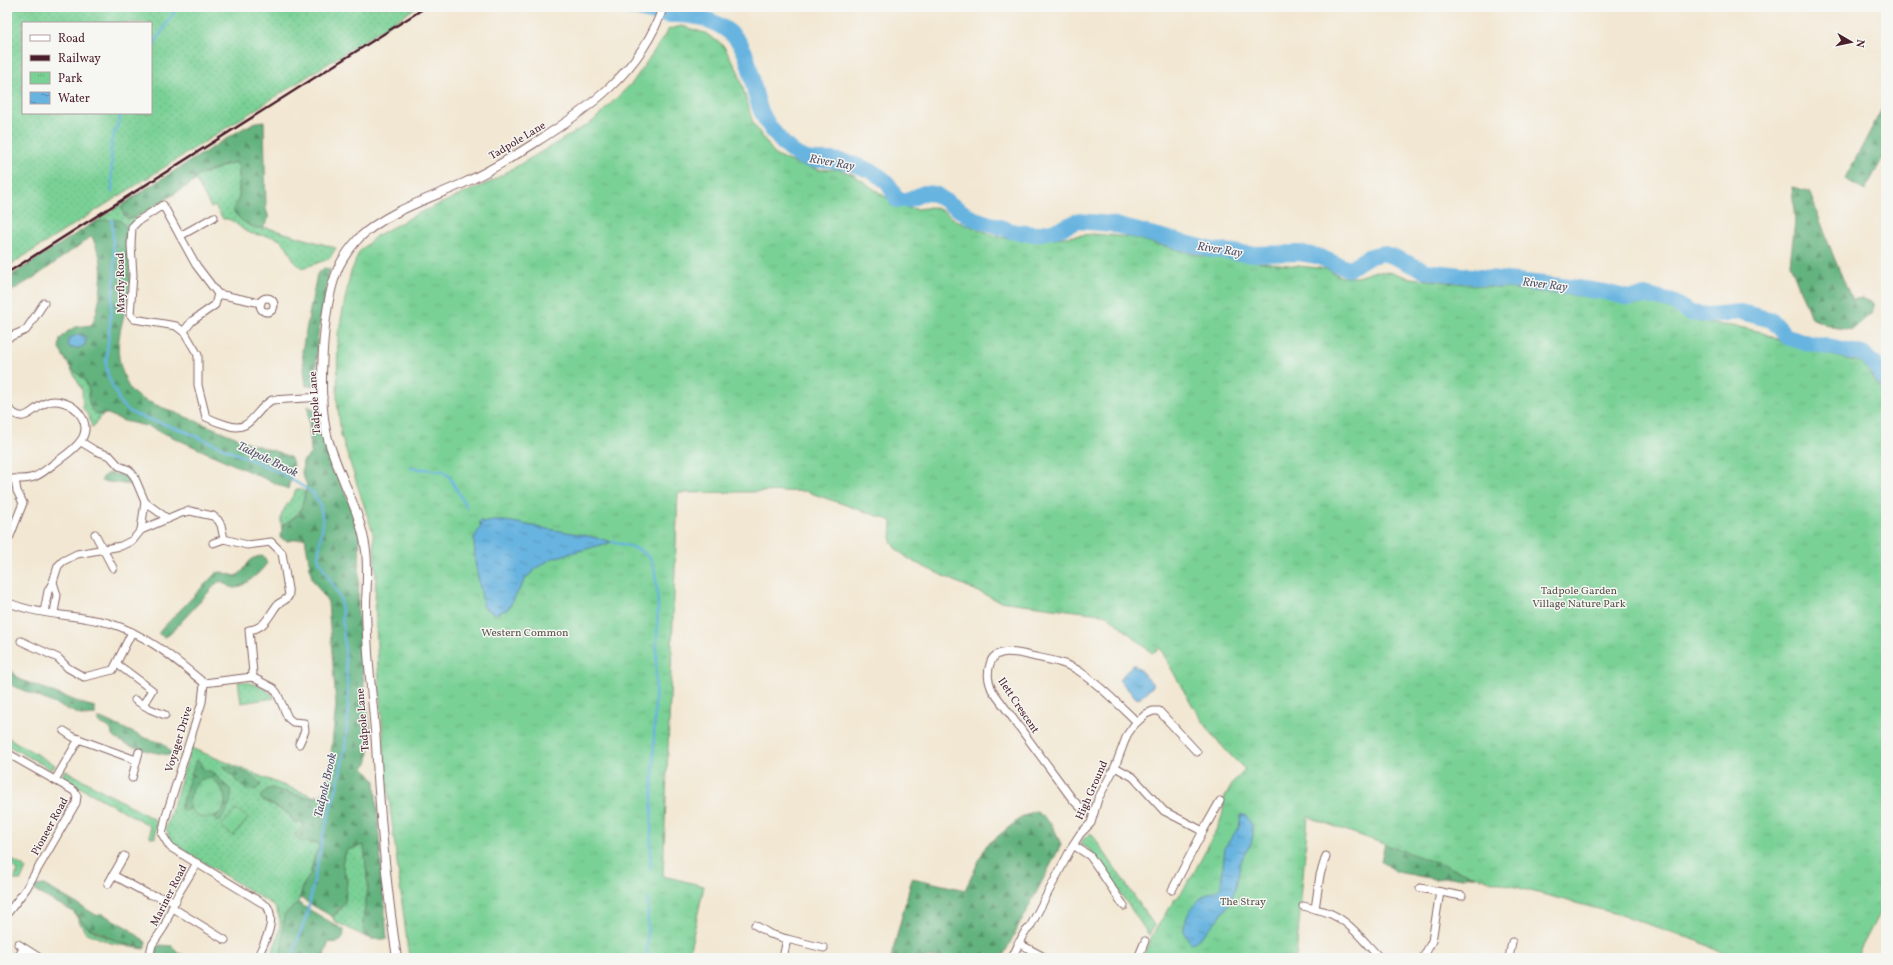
<svg xmlns="http://www.w3.org/2000/svg" width="1893" height="965" font-family="Vollkorn,serif">
	<style>
		.grass { fill: url(#grass-dots); stroke: #627860; fill-rule: evenodd }
		.forest { fill: url(#forest-firs); stroke: #566955 }
		.park { fill: url(#park-tufts); stroke: #627860 }
		.pitch { fill: #7ad196; stroke: #627860 }
		.water { fill: url(#water-ripples); stroke: #586a86 }
		.lines { fill: none; stroke-linecap: round; stroke-linejoin: round }
		.stream { stroke: #67b4e0; stroke-width: 2.5 }
		.river { stroke: #67b4e0; stroke-width: 16 }
		.minor-casing { stroke: #856565; stroke-width: 9 }
		.tertiary-casing { stroke: #856565; stroke-width: 10 }
		.minor { stroke: #fff; stroke-width: 7 }
		.tertiary { stroke: #fff; stroke-width: 8 }
		.rail { stroke: #4a1f2b; stroke-width: 2.5 }
		.labels { text-anchor: middle; stroke-width: 3; stroke-linejoin: round; paint-order: stroke }
		.street-label { font-size: 11px; fill: #4a1f2b; stroke: #f6f6f2 }
		.park-label { font-size: 11px; fill: #58544b; stroke: #f6f6f2 }
		.water-label { font-size: 12px; font-style: italic; fill: #54536a; stroke: #f6f6f2 }
	</style>
	<defs>
		<pattern id="grass-dots" width="8" height="8" patternUnits="userSpaceOnUse"><rect width="8" height="8" fill="#7ad196"/><path d="M2 2h.1M6 6h.1" fill="none" stroke="#6bb381" stroke-width="1.8" stroke-linecap="round"/></pattern>
		<pattern id="forest-firs" width="22" height="20" patternUnits="userSpaceOnUse"><rect width="22" height="20" fill="#63b37f"/><path d="M5 1l3.5 6h-7zM16 11l3.5 6h-7z" fill="#549168"/></pattern>
		<pattern id="park-tufts" width="24" height="20" patternUnits="userSpaceOnUse"><rect width="24" height="20" fill="#7ad196"/><path d="M3 7l-1-3M5 7V3M7 7l1-3M15 17l-1-3M17 17v-4M19 17l1-3" fill="none" stroke="#6bb381"/></pattern>
		<pattern id="water-ripples" width="26" height="14" patternUnits="userSpaceOnUse"><rect width="26" height="14" fill="#67b4e0"/><path d="M2 4q2-2 4 0t4 0M15 11q2-2 4 0t4 0" fill="none" stroke="#5792b6"/></pattern>
	</defs>
	<rect width="100%" height="100%" fill="#f6f6f2"/>
	<filter id="ink" filterUnits="userSpaceOnUse"><feTurbulence type="fractalNoise" baseFrequency=".025" numOctaves="2"/><feDisplacementMap in="SourceGraphic" scale="8" xChannelSelector="R" yChannelSelector="G"/><feConvolveMatrix kernelMatrix="1 2 1 2 8 2 1 2 1" color-interpolation-filters="sRGB"/></filter>
	<filter id="wash" filterUnits="userSpaceOnUse"><feTurbulence type="fractalNoise" baseFrequency=".012" numOctaves="4" result="noise"/><feDisplacementMap in="SourceGraphic" scale="16" xChannelSelector="R" yChannelSelector="G"/><feGaussianBlur stdDeviation="0.9" result="paint"/><feColorMatrix in="noise" values="0 0 0 0 0 0 0 0 0 0 0 0 0 0 0 0 0 1.4 0 .05"/><feComposite in="paint" operator="in"/></filter>
	<g filter="url(#wash)">
		<rect width="100%" height="100%" fill="#f2e7d2"/>
		<!-- grass -->
		<g class="grass">
			<path d="M7,7H417L7,267ZM23,23H151V113H23Z"/>
			<path d="M235,162L239,167V197L233,211L256,228H268L336,248L329,259L303,268C290,263 292,248 280,240C271,234 257,237 247,232C239,228 232,217 223,219L215,206L211,208L194,177Z"/>
			<polygon points="147,188 122,207 127,219 137,217 129,226 127,236 125,225 93,223"/>
			<polygon points="70,367 85,380 89,390 89,403 97,414 103,414 92,428 89,417 83,408 82,390"/>
			<path d="M296,489H301L305,492C301,513 300,513 283,525L282,529C277,509 290,506 296,489Z"/>
			<path d="M238,681C251,682 266,687 275,698L241,703Z"/>
			<polygon points="7,737 55,765 52,770 7,745"/>
			<path d="M191,748C232,764 271,782 313,796L306,798L271,788L262,800L288,813L290,817L296,822L302,821L308,843H318L320,846L314,857L311,873L304,884L297,906L283,932L281,958H270C277,938 287,924 273,905L177,846L170,840L166,828Z"/>
			<polygon points="65,770 152,818 156,821 155,838 150,837 150,828 147,824 61,777"/>
			<polygon points="1091,833 1154,925 1149,935 1091,851 1081,844 1083,839"/>
			<polygon points="364,844 368,887 363,920 364,936 334,921 333,917 341,909 347,881 342,863 347,850"/>
			<polygon points="7,857 26,868 21,880 14,880 18,870 7,863"/>
			<path d="M74,912C78,916 81,923 86,926C98,936 129,946 145,948L144,949L111,943L89,934L85,932Z"/>
		</g>
		<!-- forest -->
		<g class="forest">
			<polygon points="1886,101 1886,152 1865,190 1845,179"/>
			<path d="M264,121L266,209L269,218L263,228C250,229 241,221 233,211L239,197V167L235,162L194,177L195,181L137,217L127,219L123,214L122,207L147,188L242,129L256,122Z"/>
			<polygon points="1792,187 1809,191 1835,260 1852,300 1862,298 1873,303 1873,312 1852,330 1832,327 1811,318 1790,264 1795,221"/>
			<path d="M104,220H119L123,223C128,229 127,239 128,246C129,260 131,273 130,286C126,319 110,343 124,376C128,388 132,394 144,400L255,445L281,453L291,458L294,466L288,489L150,427L124,421L108,414H97L92,410L89,403V390L85,380L70,367L59,349L60,339L67,332L75,327L92,325C99,311 103,279 101,263C100,254 95,245 92,236L38,275L7,294V278L93,223Z"/>
			<polygon points="324,268 330,269 318,334 315,385 306,386 302,351 317,274"/>
			<path d="M308,406L317,411L327,451L351,506L360,535L358,611L364,685L371,732L368,761L364,768L375,781L387,939H372L364,936L363,920L368,887L364,845L347,850L342,863L347,881L345,902L333,917L300,898L304,884L311,873L314,857L320,846L318,843C308,842 299,845 295,834L304,825L303,822H294L288,813L262,800L260,797L266,790L271,788L306,798L321,795L323,793L329,774L336,705L328,602L312,579L305,538L287,541L280,538L283,525L299,514L302,506L307,485L302,474L303,461L311,453Z"/>
			<polygon points="108,473 127,476 132,485 101,481 104,476"/>
			<path d="M263,556L267,562C265,569 244,587 235,588C228,588 225,580 218,582L169,635L164,637L159,634V632L216,573L222,572L235,576C249,571 244,557 263,556Z"/>
			<polygon points="7,665 19,679 84,704 95,707 95,715 83,716 13,686 7,682"/>
			<path d="M98,719H103L145,738L163,743L172,753L171,755C157,754 121,746 112,735C112,727 106,726 99,723Z"/>
			<path d="M196,760L199,761L204,770L215,773L219,779L231,790C232,803 227,813 219,821L214,818C230,807 227,800 219,784L190,800L189,809L183,811L180,808Z"/>
			<path d="M223,766C232,766 257,776 261,785C250,798 239,784 232,775C229,772 225,769 223,766Z"/>
			<path d="M1034,811C1049,817 1056,830 1061,845L1002,958H891L912,878L965,890L986,846L1019,819Z"/>
			<polygon points="1385,843 1474,876 1434,879 1397,872 1381,861"/>
			<polygon points="44,885 98,916 101,913 128,928 146,942 145,948 135,947 116,941 86,926 74,912 36,892 34,889 36,886"/>
			<path d="M298,903L344,930C344,941 340,944 329,942L324,955L326,958H281L284,915Z"/>
			<polygon points="160,945 172,946 178,952 188,958 158,958 156,955 157,947"/>
		</g>
		<!-- park -->
		<g class="park">
			<path d="M682,26L705,33L723,45L738,71L753,123L776,156L803,166L820,170L838,169L854,175L900,207L917,209L933,207L943,211L957,221L999,237L1035,240L1093,234L1130,237L1201,256L1327,269L1342,277H1357L1376,271L1394,273L1410,278L1653,304L1670,309L1694,321L1739,327L1762,332L1787,344L1862,363L1886,395V900L1856,958H1732L1698,941L1621,915L1474,876L1308,817L1296,958H1142L1154,932L1174,900C1184,896 1215,833 1221,819C1223,813 1224,808 1223,801L1234,781L1245,769C1206,735 1184,692 1160,648L1152,653L1107,615L999,601L926,568L909,559L896,549L891,541L892,521L805,491L678,493L663,876L704,886L688,958H409L386,775L378,668L375,604L376,574L373,533L341,435L337,400L338,334L350,275L359,252L376,236L417,214L490,182L592,122L633,82L669,29Z"/>
			<path d="M210,778C222,784 232,804 219,814C212,820 194,820 190,807C188,799 193,784 201,780C204,778 207,778 210,778Z"/>
		</g>
		<!-- pitch -->
		<polygon class="pitch" points="237,809 248,819 233,836 221,826"/>
		<!-- water -->
		<g class="water">
			<polygon points="78,334 86,337 85,345 78,348 70,348 68,345 68,339"/>
			<path d="M481,520L483,523C503,517 523,525 542,528C566,532 589,535 612,542L553,558L538,567L526,578L508,609L495,614L484,608L475,562L474,538L481,526L479,522Z"/>
			<polygon points="1132,665 1135,665 1153,684 1153,686 1140,698 1137,699 1119,680"/>
			<path d="M1241,815H1245C1248,819 1253,825 1253,831C1254,843 1246,850 1242,859C1238,872 1237,887 1232,899C1229,907 1199,943 1191,943L1184,933C1183,917 1194,902 1207,894C1213,891 1217,891 1221,886L1225,847L1239,827Z"/>
		</g>
		<g class="lines">
			<!-- stream -->
			<g class="stream">
				<polyline points="151,49 177,7"/>
				<polyline points="112,192 111,142 122,113"/>
				<polyline points="112,220 115,274 106,362 108,376 121,404 129,411 137,415 184,431 279,472 312,492 320,504 323,522 318,558 341,600 348,694 348,717 345,747 338,783 323,835 307,915 295,947 296,958"/>
				<polyline points="411,468 443,471 449,476 467,508"/>
				<path d="M612,542C659,551 654,562 658,604L650,870"/>
				<polyline points="647,958 648,899"/>
			</g>
			<!-- river -->
			<path class="river" d="M627,7C638,9 649,12 660,14C676,16 692,14 708,20C755,39 746,68 759,106C765,123 780,142 793,152C807,163 816,159 830,160C848,161 877,170 888,184C892,189 894,195 897,200H908L924,193L935,194L972,218L1015,232L1036,234L1060,229L1078,221L1111,224L1213,250L1249,254L1299,253L1317,256L1348,269L1368,257L1382,253L1394,257L1426,271L1570,287L1605,292L1629,298L1648,296L1673,302L1690,313L1708,315L1741,312L1772,320L1787,337L1804,342L1863,354L1873,363L1886,381"/>
		</g>
	</g>
	<g filter="url(#ink)">
		<g class="lines">
			<!-- minor casing -->
			<g class="minor-casing">
				<g id="minor">
					<polyline points="180,236 214,217"/>
					<polyline points="218,294 261,303"/>
					<circle cx="267" cy="305" r="7"/>
					<path d="M184,331L192,321L215,305L218,294L196,265L163,205L138,221L132,227L131,245L133,275L130,314L134,319L176,326L185,333L198,355V385L206,417C212,420 220,423 227,425C251,434 254,410 272,400L323,397"/>
					<polyline points="7,338 26,330 44,303"/>
					<path d="M7,407C25,427 30,409 46,403C56,398 73,404 79,413C97,436 71,451 55,463C48,468 42,474 34,477C26,480 16,479 7,479"/>
					<polyline points="81,442 96,451 110,456 119,466 129,470 134,476 145,502 141,530"/>
					<polyline points="145,502 168,519"/>
					<polyline points="95,534 113,568"/>
					<polyline points="7,540 10,536 23,503 17,491 15,479"/>
					<polyline points="213,543 224,539"/>
					<polyline points="53,582 57,595 54,613"/>
					<path d="M7,602C39,616 75,614 109,623C146,634 175,659 204,683L202,702L166,816L162,834L170,847L267,906C277,922 264,943 257,958"/>
					<path d="M44,612L48,591L53,582L58,566L63,561L77,554L121,546L133,540L141,530L181,513L190,511L213,516L218,520L221,525L224,539L247,545L271,542L282,553L289,595C287,601 281,601 277,605C268,617 265,628 249,630L253,673L252,677L204,683"/>
					<polyline points="21,641 58,658 68,668 84,677 113,670 132,632"/>
					<polyline points="117,664 152,690 143,705"/>
					<polyline points="252,677 273,688 277,693 288,718 293,722 304,723 305,731 299,744"/>
					<polyline points="135,700 150,709 165,715"/>
					<polyline points="64,731 73,737 136,760"/>
					<polyline points="7,753 74,791 77,796 76,803 26,889 7,914"/>
					<polyline points="1115,767 1133,777 1164,811 1203,831 1172,890"/>
					<polyline points="132,778 139,752"/>
					<polyline points="55,780 79,739"/>
					<path d="M1094,812L1080,807L1073,800L992,690C988,680 987,674 990,664C995,645 1022,654 1036,657C1051,660 1067,663 1079,671C1100,685 1119,705 1137,722"/>
					<polyline points="1203,831 1220,801"/>
					<polyline points="1073,845 1090,856 1124,906"/>
					<path d="M1326,856L1320,875L1315,909C1347,915 1359,937 1380,958"/>
					<polyline points="113,875 148,894 176,901"/>
					<polyline points="108,884 124,856"/>
					<polyline points="1420,888 1462,896"/>
					<polyline points="1303,906 1315,909"/>
					<polyline points="173,908 225,940"/>
					<polyline points="755,925 770,934 787,939"/>
					<polyline points="1018,943 1046,958"/>
					<polyline points="18,944 40,958"/>
					<polyline points="17,958 24,948"/>
					<polyline points="149,958 152,945 164,927 177,896 197,863"/>
					<polyline points="783,958 787,939 824,948"/>
					<polyline points="1012,958 1024,933 1030,927 1073,845 1080,834 1091,823 1098,799 1115,767 1127,735 1134,725 1146,714 1153,711 1159,711 1197,752"/>
					<polyline points="1138,958 1145,941"/>
					<polyline points="1423,958 1432,941 1440,892"/>
					<polyline points="1509,958 1512,942"/>
				</g>
			</g>
			<!-- tertiary casing -->
			<g class="tertiary-casing">
				<path id="tertiary" d="M397,958C386,887 380,816 376,744C374,713 370,683 368,653C367,636 366,619 366,602C367,585 368,568 366,551C361,511 339,477 328,439C317,399 322,309 337,271C342,258 350,248 359,238C388,211 429,199 464,183C488,172 511,158 533,144C587,110 642,71 663,7"/>
			</g>
			<!-- minor -->
			<use href="#minor" class="minor"/>
			<!-- tertiary -->
			<use href="#tertiary" class="tertiary"/>
			<!-- rail -->
			<polyline class="rail" points="7,273 426,7"/>
		</g>
	</g>
	<g class="labels">
		<!-- street labels -->
		<g class="street-label">
			<text transform="translate(517 140) rotate(-31)" y="4">Tadpole Lane</text>
			<text transform="translate(120 283) rotate(-91)" y="4">Mayfly Road</text>
			<text transform="translate(314 403) rotate(-94)" y="4">Tadpole Lane</text>
			<text transform="translate(1019 705) rotate(56)" y="4">Ilett Crescent</text>
			<text transform="translate(362 720) rotate(-95)" y="4">Tadpole Lane</text>
			<text transform="translate(178 739) rotate(-73)" y="4">Voyager Drive</text>
			<text transform="translate(1091 790) rotate(-66)" y="4">High Ground</text>
			<text transform="translate(49 826) rotate(-61)" y="4">Pioneer Road</text>
			<text transform="translate(168 895) rotate(-63)" y="4">Mariner Road</text>
		</g>
		<!-- park labels -->
		<g class="park-label">
			<text x="1579" y="594">Tadpole Garden<tspan x="1579" dy="13">Village Nature Park</tspan></text>
			<text x="525" y="636">Western Common</text>
			<text x="1243" y="905">The Stray</text>
		</g>
		<!-- water labels -->
		<g class="water-label">
			<text transform="translate(832 162) rotate(10)" y="4">River Ray</text>
			<text transform="translate(1220 249) rotate(9)" y="4">River Ray</text>
			<text transform="translate(1545 284) rotate(7)" y="4">River Ray</text>
			<text transform="translate(268 459) rotate(26)" y="4">Tadpole Brook</text>
			<text transform="translate(325 785) rotate(-77)" y="4">Tadpole Brook</text>
		</g>
	</g>
	<!-- margin -->
	<rect width="1893" height="965" fill="none" stroke="#f6f6f2" stroke-width="24"/>
	<!-- legend -->
	<rect x="22" y="22" width="130" height="92" fill="#f6f6f2" stroke="#b1a0a2"/>
	<rect x="30" y="35" width="20" height="6" fill="#ffffff" stroke="#b1a0a2"/>
	<text x="58" y="42" font-size="12" fill="#4a1f2b">Road</text>
	<rect x="30" y="55" width="20" height="6" fill="#4a1f2b" stroke="#b1a0a2"/>
	<text x="58" y="62" font-size="12" fill="#4a1f2b">Railway</text>
	<rect x="30" y="72" width="20" height="12" fill="url(#park-tufts)" stroke="#b1a0a2"/>
	<text x="58" y="82" font-size="12" fill="#4a1f2b">Park</text>
	<rect x="30" y="92" width="20" height="12" fill="url(#water-ripples)" stroke="#b1a0a2"/>
	<text x="58" y="102" font-size="12" fill="#4a1f2b">Water</text>
	<!-- north arrow -->
	<g transform="translate(1851 42) rotate(99)" stroke="#f6f6f2" stroke-width="3" paint-order="stroke">
	<path d="M0-3L7 15L0 10L-7 15Z" fill="#4a1f2b"/>
	<text y="-6" font-size="11" font-weight="bold" text-anchor="middle" fill="#4a1f2b">N</text>
	</g>
</svg>
